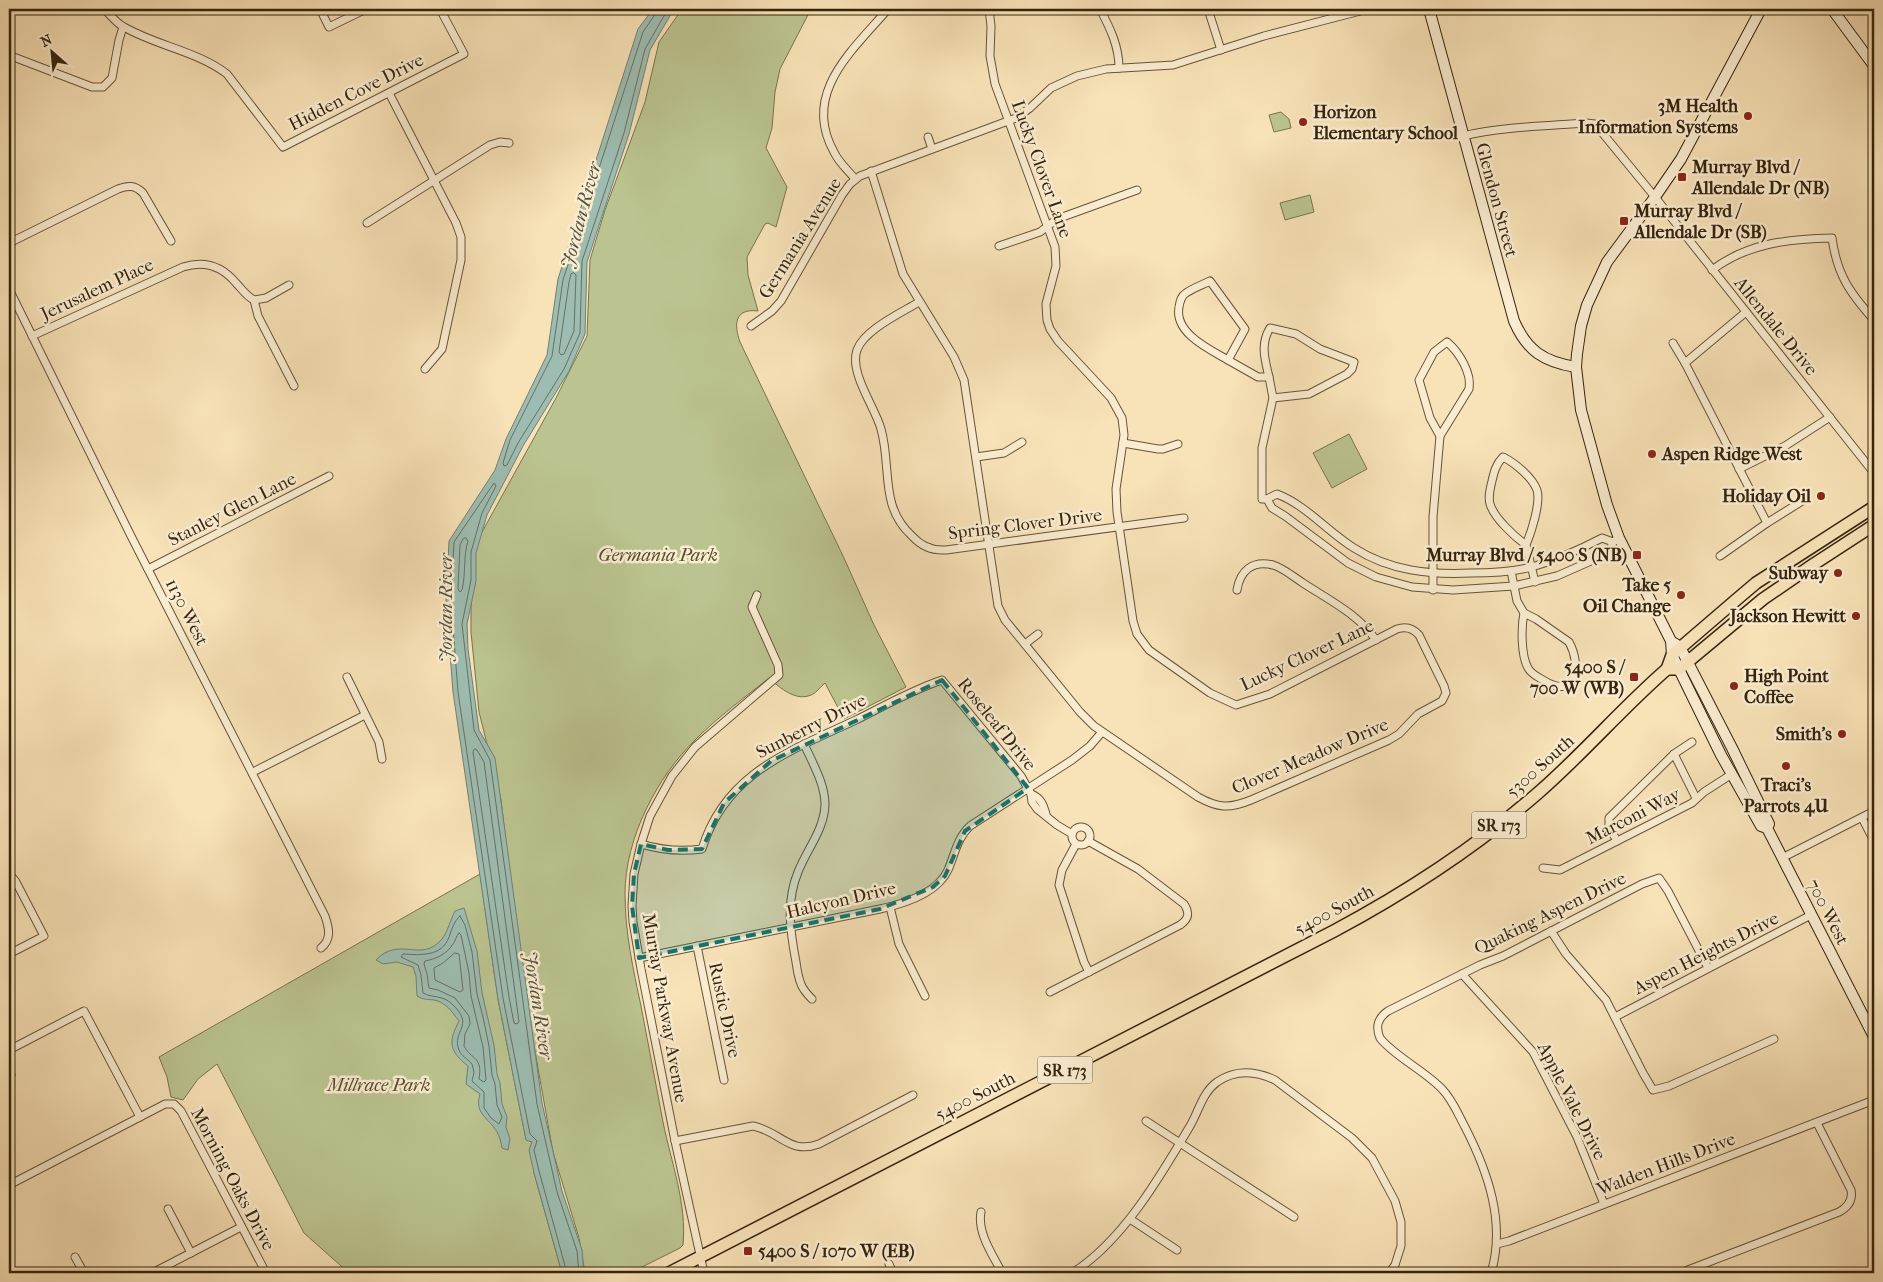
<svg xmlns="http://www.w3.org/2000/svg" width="1883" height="1282" font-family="'IM FELL French Canon',serif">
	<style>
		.green { fill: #bbc490; stroke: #78744f }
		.water { fill: #9dbdb2; stroke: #738070 }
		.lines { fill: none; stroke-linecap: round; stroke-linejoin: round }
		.shore { stroke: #697060; stroke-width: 1 }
		.street-casing { stroke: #665438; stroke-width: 9 }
		.secondary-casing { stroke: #35240e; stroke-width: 12 }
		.primary-casing { stroke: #35240e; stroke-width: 14 }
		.street { stroke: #faecd0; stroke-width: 7 }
		.secondary { stroke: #faecd0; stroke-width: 10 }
		.primary { stroke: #f8e2b7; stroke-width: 11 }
		.marked { fill: #0f766e; fill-opacity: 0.2; stroke: #0f766e; stroke-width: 4; stroke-dasharray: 10 6; stroke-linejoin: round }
		.poi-dot { fill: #8f2418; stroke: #faecd0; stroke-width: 2 }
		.labels { text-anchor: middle; stroke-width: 5; stroke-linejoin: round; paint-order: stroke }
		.shield { fill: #faecd0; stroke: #706048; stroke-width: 1 }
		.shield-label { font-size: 16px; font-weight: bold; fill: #35240e }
		.street-label { font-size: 18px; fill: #35240e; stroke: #faecd0 }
		.poi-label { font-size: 18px; font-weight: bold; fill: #35240e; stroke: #faecd0; text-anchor: end }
		.park-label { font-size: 18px; font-style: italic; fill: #564c2e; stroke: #faecd0 }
		.water-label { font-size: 19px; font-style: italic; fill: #54523f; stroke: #faecd0 }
	</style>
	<rect width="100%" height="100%" fill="#f8e2b7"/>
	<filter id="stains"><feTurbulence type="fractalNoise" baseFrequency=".004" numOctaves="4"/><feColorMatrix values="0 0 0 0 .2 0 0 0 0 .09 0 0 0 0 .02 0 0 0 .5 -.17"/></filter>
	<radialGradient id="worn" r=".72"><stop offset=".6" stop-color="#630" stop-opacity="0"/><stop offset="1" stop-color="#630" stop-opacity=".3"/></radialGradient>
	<!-- green -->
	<g class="green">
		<path d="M682,9H811L780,69L775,92L772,128L766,148L787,187L776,227L768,223L765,224L747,257L748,275L758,311C734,308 734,325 740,342L844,558L874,625L906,687L844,719L825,683C821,686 817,692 813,694C797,703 780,688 769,678C744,698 718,717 696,739C657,777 625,838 625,894C625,932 633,969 641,1006C648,1045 656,1083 663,1122C671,1162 687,1203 683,1245L680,1248L630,1273H585L579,1238L553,1152L522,979L501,800L479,712L471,632V552L556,398L587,336L590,260L605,210L645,102L659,42Z"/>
		<polygon points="1281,112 1289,119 1291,128 1274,132 1269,115"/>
		<polygon points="1310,195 1314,212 1285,220 1280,203"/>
		<polygon points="1349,434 1367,469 1332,488 1313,453"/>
		<polygon points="480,874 498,999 526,1139 532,1142 534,1173 562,1273 349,1273 304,1233 217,1064 198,1079 183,1100 171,1097 167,1077 159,1057"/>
	</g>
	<!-- water -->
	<g class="water">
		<polygon points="653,9 674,9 650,50 629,134 587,262 585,334 569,371 523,446 487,515 476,553 476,581 467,624 468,649 479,730 495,758 542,1103 562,1191 582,1250 584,1273 562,1273 534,1173 529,1150 532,1142 526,1140 498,999 453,692 446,600 449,541 495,470 506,439 547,355 558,279 638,29"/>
		<path d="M464,908L477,951L482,993L494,1045L497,1074L500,1083L502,1104L507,1117L506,1127L510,1139L508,1150L502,1148C501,1143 500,1137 497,1132C488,1117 474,1114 480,1094L466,1084L468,1066C449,1051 448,1042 459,1021C452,1012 446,1002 434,1000C427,999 424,1000 417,996L416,976L413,967L397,962L383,964L376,960C400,935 421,964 442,939C447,933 451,919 455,911Z"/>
	</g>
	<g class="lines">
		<!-- shore -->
		<g class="shore">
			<polyline points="657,9 656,13 643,32 563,280 552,356 510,440 503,463 504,466 507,465 518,443 564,369 580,333 582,261 624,133 645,49 668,9"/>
			<polygon points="574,273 576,275 574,331 564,354 561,355 559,352 569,282 571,274"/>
			<path d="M466,538L468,541C463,557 466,574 462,590L460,592L458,589L460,545L463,539Z"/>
			<polygon points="475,749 477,750 484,762 519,1022 517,1024 514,1023 509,997 473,752"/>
			<path d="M460,916L465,925L472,952L477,994L483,1017L489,1046L492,1075L495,1084L497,1105L502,1117L499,1124L491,1118L484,1108V1092L472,1081L474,1072L472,1064C468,1059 461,1056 459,1050C451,1031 476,1026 452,1004C443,995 432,998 423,993L421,975L418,965L401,957L403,954C420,955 442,957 449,937C452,929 454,921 460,916Z"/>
			<path d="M459,933L461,935L469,973L471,996L483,1047L486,1080L484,1082L479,1079C483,1056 471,1060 464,1046L465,1034L470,1024L469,1016L455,998L438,990L429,988L427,974L424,964L425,961C436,959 447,954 453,944C456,940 456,936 459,933Z"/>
			<polygon points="455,953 459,954 463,990 460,992 435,980 434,968 443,963"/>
			<polyline points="567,1273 539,1171 534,1150 537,1141 530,1134 503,998 458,692 451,600 454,542 494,483 496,486 482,513 471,552 471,580 462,624 474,730 490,760 537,1104 557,1192 577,1251 579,1273"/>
		</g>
		<!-- street casing -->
		<g class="street-casing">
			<g id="street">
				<path d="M104,9C111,15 116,23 124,27C157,46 197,51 227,74L283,147L464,54L440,9"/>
				<polyline points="320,9 329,27 366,9"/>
				<path d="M1100,9C1110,28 1119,46 1119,68"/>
				<polyline points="1208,9 1221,50"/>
				<polyline points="11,56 92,87 103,87 112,78 119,40 123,27"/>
				<polyline points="389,93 456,223 461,237 461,260 442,349 425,369"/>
				<path d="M1463,136C1500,127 1547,126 1586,123L1595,124L1655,197L1874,473"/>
				<polyline points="928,137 932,149"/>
				<path d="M871,171L903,274L954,357L964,380L998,606L1005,620L1080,712L1094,726L1198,797C1218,808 1229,809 1251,800L1389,740L1399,734L1418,714L1442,701L1446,693L1444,686L1419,635C1413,628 1406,626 1397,629L1270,694L1236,705L1210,693L1149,650L1137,634L1133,621L1117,512L1116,489L1124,435L1122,418L1111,398L1058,341L1050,329L1047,320L1046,304L1056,266L1055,247L995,84L990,56L991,26L989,9"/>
				<path d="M855,179C848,170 839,163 834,152C801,93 853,50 888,9"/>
				<polyline points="367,223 490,145 500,142 509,143"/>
				<path d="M9,243L118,189C128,185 135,185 143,193L171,241"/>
				<polyline points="999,246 1040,232 1057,219 1137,190"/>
				<path d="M1712,270C1748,243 1788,239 1832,238C1837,275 1850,293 1874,320"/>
				<path d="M1210,281L1245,329L1228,360C1209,349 1174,333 1179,307C1180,301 1181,296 1186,293C1193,288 1202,285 1210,281Z"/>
				<path d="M9,289L131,536L325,916C329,928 332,939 321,948"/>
				<polyline points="254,300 258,316 294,386"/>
				<path d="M919,302C901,313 864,330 857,350C849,373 875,407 881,429C892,468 879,506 912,536C921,546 932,551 946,550L1184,518"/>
				<polyline points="751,326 772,311 781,301 842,195 850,184 860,176 1016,118 1030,108 1051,88 1077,76 1106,69 1173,65 1264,36 1368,9"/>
				<path d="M32,336L183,267C205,260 222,266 236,283C242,289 246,296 254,300L266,298L289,285"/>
				<path d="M1447,342C1459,352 1472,373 1469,389L1440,436L1430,418L1419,380L1434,352Z"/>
				<polyline points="1673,343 1685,363 1767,523"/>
				<path d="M1228,360L1258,377H1269L1273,398L1262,448V499H1267L1277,494C1306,505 1328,532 1354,548C1390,571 1430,575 1471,573C1492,573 1512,572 1532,567C1556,560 1579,550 1602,538L1613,542"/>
				<polyline points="1685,363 1746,312"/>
				<path d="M1269,377C1265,360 1260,344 1270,328L1296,334L1320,349L1354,362L1352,369L1347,374L1309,394L1273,398"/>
				<polyline points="1123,443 1158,449 1163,449 1178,444"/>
				<polyline points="976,457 1004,453 1022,442"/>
				<path d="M1503,457C1515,463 1532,477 1537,490C1541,503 1531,533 1526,545C1515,537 1494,518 1490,504C1488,497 1490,489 1492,481C1494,472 1496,464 1503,457Z"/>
				<polyline points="1739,469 1785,446 1830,417"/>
				<polyline points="1267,499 1272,508 1285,516 1348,563 1376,577 1412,587 1453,590 1514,586 1557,576 1609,553 1613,542 1616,540"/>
				<polyline points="1526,545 1535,582"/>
				<polyline points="1720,556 1767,523 1807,498"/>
				<polyline points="148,569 329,476"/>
				<polyline points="1511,571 1517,601 1524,613"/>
				<path d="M1237,590C1240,571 1252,560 1273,565C1283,568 1294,577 1303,583C1329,600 1358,614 1376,640"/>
				<polyline points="1433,590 1433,517 1440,436"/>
				<path d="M1524,613L1536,619L1569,642C1582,666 1577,701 1543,680C1538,677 1531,674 1528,668C1521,656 1521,627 1524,613Z"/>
				<polyline points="1025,644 1038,634"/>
				<polyline points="347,677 379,742 382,759"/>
				<path d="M804,744C813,764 825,784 825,805C824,830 807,849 798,872C786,901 790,931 796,962C797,969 798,977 801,984C803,990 808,995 812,999"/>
				<polyline points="1674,754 1696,798"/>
				<polyline points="253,772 365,715"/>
				<path d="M1031,794C1041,798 1043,804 1046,814"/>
				<polyline points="1862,818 1874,841"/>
				<circle cx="1081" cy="836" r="9"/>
				<polyline points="1617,841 1609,827 1609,818 1674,754 1692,742"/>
				<path d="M641,844C661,850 681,852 702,849C725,773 790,751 856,720C884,706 912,690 942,680L1021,776L1031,794L1032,802L1037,809L1057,825L1072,834"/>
				<polyline points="1076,844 1062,870 1059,885 1084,962 1089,972"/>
				<polyline points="1782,858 1874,811"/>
				<polyline points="1543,868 1560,870 1692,803 1704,792 1732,774"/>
				<polyline points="9,873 16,882 44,936 9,954"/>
				<polyline points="890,907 899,944 925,996"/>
				<polyline points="1551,931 1566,954 1606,1000 1643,1073 1653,1090 1669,1086 1774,1039"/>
				<polyline points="697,946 724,1080"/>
				<path d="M639,958L880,909C903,904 937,894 948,870C955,854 957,838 970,826L1072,760L1090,746L1102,732"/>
				<polyline points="1462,974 1533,1052 1577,1137 1604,1204"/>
				<path d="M1050,992L1180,925C1189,919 1190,913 1184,904L1138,869L1088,841"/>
				<polyline points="1615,1017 1811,915"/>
				<polyline points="9,1050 84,1011 140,1117"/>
				<polyline points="9,1070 11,1075"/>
				<polyline points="1146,1121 1294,1217"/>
				<path d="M675,1141L753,1126C780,1131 789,1155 819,1144L913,1095"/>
				<polyline points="9,1185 165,1104 174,1104 181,1111 266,1273"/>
				<polyline points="168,1209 191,1253"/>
				<path d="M981,1212C977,1233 993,1255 1002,1273"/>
				<polyline points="1130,1219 1177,1250"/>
				<polyline points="1497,1244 1509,1241 1874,1100"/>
				<polyline points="75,1257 84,1273"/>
				<polyline points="889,1264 893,1273"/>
				<polyline points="152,1273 241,1227"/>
				<polyline points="704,1273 675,1141 641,969 633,922 632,906 634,874 641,844 650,816 672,776 695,747 779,675 778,665 752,607 757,595"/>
				<path d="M1072,1273C1122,1242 1160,1177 1190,1126C1199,1111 1202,1093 1217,1082C1236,1069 1256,1071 1275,1080L1352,1138L1372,1158L1395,1201L1401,1222V1246L1395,1265L1389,1273"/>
				<path d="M1491,1273C1506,1223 1488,1172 1465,1127C1458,1114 1452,1099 1442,1089C1425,1071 1394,1056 1380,1038C1375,1026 1378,1018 1388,1011L1480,965L1503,956L1642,884L1659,878L1668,891L1708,968"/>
				<path d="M1680,1273L1839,1212C1848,1207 1853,1200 1851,1190L1817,1123"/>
			</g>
		</g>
		<!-- secondary casing -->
		<g class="secondary-casing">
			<g id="secondary">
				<path d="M1429,9L1514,321C1527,351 1544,362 1576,367"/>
				<polyline points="1761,9 1681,159 1655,197 1607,262 1587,305 1581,326 1577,354 1576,367 1581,410 1607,505 1619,538 1671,641 1672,655 1721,755 1761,826 1767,828"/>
				<polyline points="1832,9 1874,66"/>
				<polyline points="1674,643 1680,647 1732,748 1769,824 1767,828 1874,1037"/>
			</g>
		</g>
		<!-- primary casing -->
		<g class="primary-casing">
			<g id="primary">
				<polyline points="1667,669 1679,669 1763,599 1814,564 1874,525"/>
				<path d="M669,1273L1334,931C1407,892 1476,847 1538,793C1583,754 1622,708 1667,669L1672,655L1736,600L1756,583L1874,507"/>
			</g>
		</g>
		<!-- street -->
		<use href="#street" class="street"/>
		<!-- secondary -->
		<use href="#secondary" class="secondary"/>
		<!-- primary -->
		<use href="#primary" class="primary"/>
	</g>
	<!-- marked area -->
	<path class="marked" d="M942,680L1028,788L965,831L945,876L933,887L880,909L639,958L632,906L634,874L641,844L668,850L702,849L724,803L771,761Z"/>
	<!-- markers -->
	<g class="poi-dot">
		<circle cx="1748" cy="116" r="5"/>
		<circle cx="1303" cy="122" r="5"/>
		<rect x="1677" y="172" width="10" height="10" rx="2.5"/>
		<rect x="1619" y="216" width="10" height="10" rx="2.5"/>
		<circle cx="1652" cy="454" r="5"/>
		<circle cx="1821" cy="496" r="5"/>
		<rect x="1632" y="550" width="10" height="10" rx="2.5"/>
		<circle cx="1838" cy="573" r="5"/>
		<circle cx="1681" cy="595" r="5"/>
		<circle cx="1856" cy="616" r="5"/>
		<rect x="1629" y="672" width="10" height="10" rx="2.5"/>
		<circle cx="1734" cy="686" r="5"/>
		<circle cx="1842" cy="734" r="5"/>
		<circle cx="1786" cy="766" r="5"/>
		<rect x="743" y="1246" width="10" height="10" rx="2.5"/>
	</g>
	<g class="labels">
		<!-- shield labels -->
		<g class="shield">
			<rect x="1471.5" y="811.5" width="55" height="27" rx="4"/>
			<rect x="1037.5" y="1056.5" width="55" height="27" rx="4"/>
		</g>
		<g class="shield-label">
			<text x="1499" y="831">SR 173</text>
			<text x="1065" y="1076">SR 173</text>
		</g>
		<!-- street labels -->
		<g class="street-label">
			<text transform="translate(356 92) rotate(-27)" y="6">Hidden Cove Drive</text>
			<text transform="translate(1042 169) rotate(70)" y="6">Lucky Clover Lane</text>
			<text transform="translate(1497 200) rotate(75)" y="6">Glendon Street</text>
			<text transform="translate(800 238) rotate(-58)" y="6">Germania Avenue</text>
			<text transform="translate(97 289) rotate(-25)" y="6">Jerusalem Place</text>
			<text transform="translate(1776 326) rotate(51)" y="6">Allendale Drive</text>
			<text transform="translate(232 509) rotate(-27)" y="6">Stanley Glen Lane</text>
			<text transform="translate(1025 524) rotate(-7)" y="6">Spring Clover Drive</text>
			<text transform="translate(187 612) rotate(63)" y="6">1130 West</text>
			<text transform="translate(1307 655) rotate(-25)" y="6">Lucky Clover Lane</text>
			<text transform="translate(997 724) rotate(51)" y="6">Roseleaf Drive</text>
			<text transform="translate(811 726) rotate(-27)" y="6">Sunberry Drive</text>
			<text transform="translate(1310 756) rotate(-23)" y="6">Clover Meadow Drive</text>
			<text transform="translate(1540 766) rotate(-42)" y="6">5300 South</text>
			<text transform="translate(1633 816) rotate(-27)" y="6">Marconi Way</text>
			<text transform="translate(841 900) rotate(-13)" y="6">Halcyon Drive</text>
			<text transform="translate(1334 910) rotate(-28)" y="6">5400 South</text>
			<text transform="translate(1828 912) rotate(63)" y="6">700 West</text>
			<text transform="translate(1550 913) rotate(-26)" y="6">Quaking Aspen Drive</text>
			<text transform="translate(1706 953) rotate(-27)" y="6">Aspen Heights Drive</text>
			<text transform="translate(665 1008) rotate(80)" y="6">Murray Parkway Avenue</text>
			<text transform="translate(725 1010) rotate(78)" y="6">Rustic Drive</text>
			<text transform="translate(975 1096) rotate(-27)" y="6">5400 South</text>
			<text transform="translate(1572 1101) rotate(63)" y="6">Apple Vale Drive</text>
			<text transform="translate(1666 1164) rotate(-21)" y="6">Walden Hills Drive</text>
			<text transform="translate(233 1179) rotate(62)" y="6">Morning Oaks Drive</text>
		</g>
		<!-- poi labels -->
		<g class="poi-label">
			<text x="1738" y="112">3M Health<tspan x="1738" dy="21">Information Systems</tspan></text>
			<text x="1313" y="118" text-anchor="start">Horizon<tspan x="1313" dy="21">Elementary School</tspan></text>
			<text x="1692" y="173" text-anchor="start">Murray Blvd /<tspan x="1692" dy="21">Allendale Dr (NB)</tspan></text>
			<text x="1634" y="217" text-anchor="start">Murray Blvd /<tspan x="1634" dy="21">Allendale Dr (SB)</tspan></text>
			<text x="1662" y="460" text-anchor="start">Aspen Ridge West</text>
			<text x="1811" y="502">Holiday Oil</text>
			<text x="1627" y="561">Murray Blvd / 5400 S (NB)</text>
			<text x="1828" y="579">Subway</text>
			<text x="1671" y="591">Take 5<tspan x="1671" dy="21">Oil Change</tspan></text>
			<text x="1846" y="622">Jackson Hewitt</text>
			<text x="1624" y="673">5400 S /<tspan x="1624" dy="21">700 W (WB)</tspan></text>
			<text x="1744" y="682" text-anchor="start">High Point<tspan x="1744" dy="21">Coffee</tspan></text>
			<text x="1832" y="740">Smith's</text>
			<text x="1786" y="791" text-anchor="middle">Traci's<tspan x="1786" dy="21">Parrots 4U</tspan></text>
			<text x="758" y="1257" text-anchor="start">5400 S / 1070 W (EB)</text>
		</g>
		<!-- park labels -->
		<g class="park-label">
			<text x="658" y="561">Germania Park</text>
			<text x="379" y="1091">Millrace Park</text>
		</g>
		<!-- water labels -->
		<g class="water-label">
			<text transform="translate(580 215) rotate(-75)" y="7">Jordan River</text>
			<text transform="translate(445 608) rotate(-90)" y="7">Jordan River</text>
			<text transform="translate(539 1005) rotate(81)" y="7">Jordan River</text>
		</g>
	</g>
	<!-- margin -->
	<rect width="1883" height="1282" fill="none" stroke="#f8e2b7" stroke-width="30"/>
	<rect x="10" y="10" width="1863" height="1262" fill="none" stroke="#35240e" stroke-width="2.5"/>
	<rect x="15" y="15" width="1853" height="1252" fill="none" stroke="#35240e"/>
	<!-- north arrow -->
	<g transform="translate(52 52) rotate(333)" stroke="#faecd0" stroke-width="4" paint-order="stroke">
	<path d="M0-4L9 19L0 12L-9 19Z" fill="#35240e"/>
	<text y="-8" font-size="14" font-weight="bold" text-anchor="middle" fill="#35240e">N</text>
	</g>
	<rect width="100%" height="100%" filter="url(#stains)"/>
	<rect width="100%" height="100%" fill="url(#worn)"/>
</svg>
